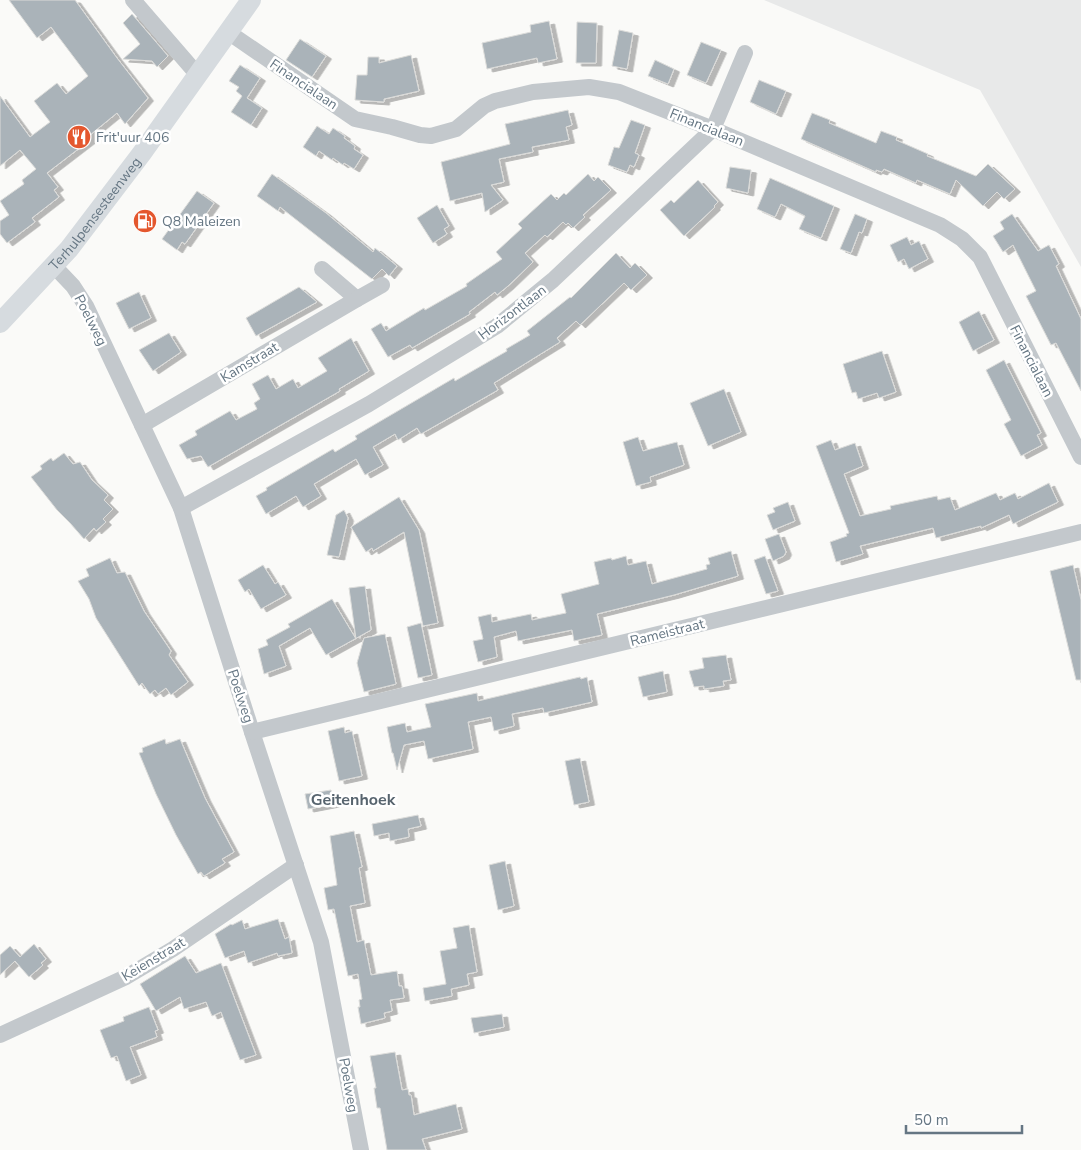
<svg xmlns="http://www.w3.org/2000/svg" width="1081" height="1150" font-family="'Nunito Sans',sans-serif">
	<style>
		.built { fill: #e8e9e9 }
		.building { fill: #aab3b9; stroke: #dcdcda; filter: url(#shadow) }
		.lines { fill: none; stroke-linecap: round; stroke-linejoin: round }
		.minor { stroke: #c3c8cc; stroke-width: 16 }
		.major { stroke: #d6dbdf; stroke-width: 20 }
		.labels { text-anchor: middle; stroke-width: 5; stroke-linejoin: round; paint-order: stroke }
		.street-label { font-size: 14px; fill: #657683; stroke: #fff }
		.poi-label { font-size: 14px; fill: #657683; stroke: #fff; text-anchor: start }
		.quarter-label { font-size: 16px; font-weight: bold; fill: #57646e; stroke: #fff }
	</style>
	<defs>
		<filter id="shadow"><feDropShadow dx="5.5" dy="3" stdDeviation="0" flood-color="#0004"/></filter>
	</defs>
	<rect width="100%" height="100%" fill="#fafaf8"/>
	<!-- built -->
	<polygon class="built" points="764,0 1081,0 1081,267 980,90"/>
	<!-- building -->
	<g class="building">
		<polygon points="9,0 75,0 117,58 148,98 125,124 117,113 90,135 90,140 47,173 58,187 54,190 59,197 32,218 35,222 7,243 0,234 0,221 9,215 0,201 24,184 22,180 36,169 20,150 0,166 0,96 30,137 50,122 34,101 57,83 66,94 88,76 51,27 37,38"/>
		<polygon points="132,14 168,56 157,67 152,61 123,59 140,44 123,23"/>
		<polygon points="549,21 557,59 538,63 537,58 487,69 482,43 531,32 530,25"/>
		<polygon points="577,22 597,23 596,63 576,63"/>
		<polygon points="619,30 633,33 627,69 612,66"/>
		<polygon points="300,39 326,56 312,77 286,60"/>
		<polygon points="701,42 721,50 706,83 687,75"/>
		<polygon points="411,55 419,91 384,99 384,102 355,100 357,75 367,75 368,57 379,57 379,63"/>
		<polygon points="655,60 674,69 668,84 648,76"/>
		<polygon points="240,65 260,78 247,98 262,108 251,125 231,112 242,96 236,91 239,87 229,81"/>
		<polygon points="759,80 786,91 776,114 750,102"/>
		<polygon points="568,110 572,125 566,127 569,140 532,147 533,152 499,159 504,182 491,185 503,200 485,212 482,193 450,201 441,162 510,144 505,124"/>
		<polygon points="812,113 830,120 829,123 876,143 881,131 897,137 896,140 928,154 927,156 976,176 988,164 1015,189 1004,199 997,192 983,206 956,180 950,194 917,180 916,183 884,169 882,172 876,170 876,172 801,139"/>
		<polygon points="631,120 645,125 635,153 639,155 634,167 630,165 627,172 608,165 614,147 619,148"/>
		<polygon points="317,126 329,134 333,128 345,136 344,138 355,146 354,149 363,155 354,169 344,163 343,165 333,158 332,160 319,151 316,156 303,147"/>
		<polygon points="730,167 751,170 748,193 726,188"/>
		<polygon points="272,174 326,213 373,252 375,248 397,266 389,276 382,269 372,279 280,207 278,211 257,196"/>
		<polygon points="588,174 594,181 598,177 611,190 583,215 585,217 573,228 568,223 566,225 563,222 547,237 545,235 525,253 533,262 508,286 497,295 495,292 469,312 470,314 412,348 410,345 388,357 371,329 381,323 386,331 424,308 425,310 467,286 466,284 502,259 496,252 522,228 518,224 551,194 557,200 564,193 566,195"/>
		<polygon points="770,178 834,206 821,238 799,229 805,216 781,204 775,217 757,209"/>
		<polygon points="698,180 718,202 714,206 715,207 684,236 660,210 671,200 674,203"/>
		<polygon points="197,191 214,203 185,244 182,242 177,250 162,239"/>
		<polygon points="437,205 449,226 444,229 447,234 433,243 417,218"/>
		<polygon points="855,214 867,219 862,233 859,232 851,253 840,249"/>
		<polygon points="1012,214 1038,251 1049,245 1059,264 1056,266 1081,319 1081,391 1056,343 1051,345 1026,296 1036,291 1013,245 1003,252 993,236 1004,229 1000,222"/>
		<polygon points="907,237 911,245 919,241 928,259 909,269 904,259 898,262 890,245"/>
		<polygon points="616,253 630,268 635,263 647,275 631,290 624,283 580,325 576,321 557,338 560,342 494,383 498,390 421,434 417,428 398,440 395,434 373,447 383,465 365,475 356,459 314,484 321,496 303,507 296,496 266,514 256,496 267,490 266,488 333,449 335,452 357,439 355,436 454,378 455,381 507,351 506,349 530,335 527,331 570,297 571,298"/>
		<polygon points="299,287 317,302 256,336 246,318"/>
		<polygon points="139,292 151,318 129,329 116,303"/>
		<polygon points="979,311 994,340 973,351 959,322"/>
		<polygon points="169,333 181,352 153,371 139,350"/>
		<polygon points="351,338 369,371 339,389 340,391 208,467 201,456 187,459 179,445 197,435 195,431 230,411 236,420 257,409 254,403 260,399 252,384 268,375 276,389 293,379 298,388 327,371 318,358"/>
		<polygon points="882,351 896,392 879,398 877,393 858,399 856,392 852,393 843,364"/>
		<polygon points="1004,360 1041,433 1037,435 1042,445 1021,456 1004,424 1011,420 986,370"/>
		<polygon points="724,389 741,432 708,446 690,403"/>
		<polygon points="638,437 643,451 677,442 684,465 650,477 651,482 636,486 623,442"/>
		<polygon points="831,440 835,450 855,443 863,466 844,474 860,516 891,509 890,506 937,496 938,500 950,497 955,510 996,493 1000,500 1015,493 1018,499 1049,483 1058,502 1013,524 1009,515 981,528 981,526 936,538 933,528 860,546 863,554 836,562 830,542 847,536 846,534 849,533 816,446"/>
		<polygon points="64,453 73,464 80,462 92,480 108,495 104,500 113,509 103,519 106,522 96,531 94,528 84,539 70,523 57,510 31,477 42,469 40,466 51,458 53,461"/>
		<polygon points="399,497 419,530 438,623 423,626 404,532 373,551 372,548 366,552 351,527"/>
		<polygon points="788,502 795,521 773,530 767,515 775,512 773,508"/>
		<polygon points="344,510 348,518 339,557 327,555 336,515"/>
		<polygon points="779,534 786,552 784,556 773,561 765,539"/>
		<polygon points="731,551 738,576 674,595 597,614 602,635 574,641 572,630 518,641 516,631 494,637 497,657 478,662 473,641 483,639 478,617 491,614 492,622 531,614 532,620 566,613 561,594 599,584 594,562 611,558 612,560 626,556 628,565 646,561 652,584 707,569 706,565 710,564 708,558"/>
		<polygon points="765,556 778,591 766,594 754,560"/>
		<polygon points="110,558 117,573 125,572 144,611 171,651 169,655 188,682 171,695 166,688 158,694 155,690 150,694 142,683 139,686 96,618 89,599 78,581 89,576 86,569"/>
		<polygon points="263,565 275,584 278,582 286,595 261,609 249,589 245,592 238,580"/>
		<polygon points="1073,565 1081,600 1081,680 1076,680 1050,571"/>
		<polygon points="365,586 371,630 326,655 310,628 279,646 286,666 264,674 258,649 268,645 266,640 290,627 288,624 332,599 356,639 349,588"/>
		<polygon points="421,623 432,675 418,678 407,627"/>
		<polygon points="385,634 396,684 364,692 357,663 364,638"/>
		<polygon points="726,655 731,680 723,681 724,686 704,689 704,686 694,687 689,671 704,668 702,658"/>
		<polygon points="663,671 667,692 643,697 638,677"/>
		<polygon points="580,677 581,679 587,677 592,702 544,713 543,708 512,714 514,726 494,731 491,717 468,722 473,749 428,759 424,741 404,745 397,770 393,753 392,753 387,727 405,723 407,732 431,727 425,704 477,693 478,701"/>
		<polygon points="344,727 345,733 352,731 362,776 339,781 328,731"/>
		<polygon points="165,739 166,744 180,739 205,798 234,852 222,859 225,863 204,876 201,872 198,874 176,835 156,794 139,753 143,752 142,748"/>
		<polygon points="580,758 589,802 574,805 565,761"/>
		<polygon points="331,790 334,804 308,809 305,794"/>
		<polygon points="418,815 421,826 408,829 409,837 390,841 389,833 374,836 372,824"/>
		<polygon points="354,831 362,867 359,868 365,903 350,906 357,942 364,940 371,975 397,971 399,986 402,986 404,998 390,1000 392,1011 384,1013 385,1018 361,1024 358,1007 360,1007 359,1000 362,999 358,974 348,976 334,909 328,910 324,888 337,885 330,836"/>
		<polygon points="505,861 514,906 498,910 489,865"/>
		<polygon points="278,919 285,939 289,937 292,953 278,956 277,953 248,963 244,951 225,958 215,934 231,924 232,925 242,920 245,929"/>
		<polygon points="469,925 477,972 467,974 469,985 451,989 452,996 425,1001 423,988 446,984 440,951 457,948 453,928"/>
		<polygon points="34,944 46,959 41,963 43,965 29,977 15,961 0,975 0,955 10,946 20,957"/>
		<polygon points="185,956 196,973 221,963 256,1055 240,1060 221,1012 212,1016 206,1002 184,1009 180,997 156,1011 140,984"/>
		<polygon points="149,1007 158,1030 155,1031 157,1037 130,1047 141,1075 126,1081 117,1056 111,1058 100,1030 124,1021 123,1017"/>
		<polygon points="502,1014 504,1027 474,1033 471,1018"/>
		<polygon points="395,1052 402,1090 408,1089 409,1095 411,1095 414,1115 456,1104 462,1129 422,1139 426,1150 387,1150 380,1108 377,1108 374,1088 376,1088 370,1056"/>
	</g>
	<g class="lines">
		<!-- minor -->
		<g class="minor">
			<polyline points="133,0 197,74"/>
			<polyline points="228,32 355,119 392,127 420,135 431,136 456,129 484,106 495,101 533,92 589,87 619,92 713,129 940,225 962,239 980,257 1081,457"/>
			<polyline points="54,266 73,286 86,306 181,508 252,732 321,942 361,1150"/>
			<polyline points="322,269 357,299"/>
			<polyline points="142,425 357,299 382,285"/>
			<polyline points="181,508 369,404 497,326 553,280 713,129 745,53"/>
			<polyline points="252,732 1081,532"/>
			<polyline points="0,1035 126,977 173,949 296,865"/>
		</g>
		<!-- major -->
		<path class="major" id="s1" d="M0,323L69,249L142,153L251,0"/>
	</g>
	<!-- icons -->
	<defs>
		<g id="restaurant-disc" transform="scale(1.25)"><circle r="9.5" fill="#e4572e" stroke="#fff"/><path d="M-5-6h1v4h1v-4h1v4h1v-4h1v5L-1.5 .5V6h-2V.5L-5-1ZM5-6V6H3V1.5H1.5Q1.5-4 5-6Z" fill="#fff"/></g>
		<g id="fuel-disc" transform="scale(1.25)"><circle r="9.5" fill="#e4572e" stroke="#fff"/><path d="M-5.5-6h7V0h2V4h1.3V-2.5L3-4.5l.8-.8L6-3V5H2.5V1h-1V6h-7ZM-4.2-4.7v3.2H.2V-4.7Z" fill="#fff"/></g>
	</defs>
	<g fill-rule="evenodd">
		<use href="#restaurant-disc" x="79" y="137"/>
		<use href="#fuel-disc" x="145" y="221"/>
	</g>
	<g class="labels">
		<!-- street labels -->
		<g class="street-label">
			<text transform="translate(304 84) rotate(34)" y="5">Financialaan</text>
			<text transform="translate(707 127) rotate(22)" y="5">Financialaan</text>
			<text dy="5" stroke="none"><textPath href="#s1" startOffset="145">Terhulpensesteenweg</textPath></text>
			<text transform="translate(512 312) rotate(-37)" y="5">Horizontlaan</text>
			<text transform="translate(91 320) rotate(63)" y="5">Poelweg</text>
			<text transform="translate(1032 361) rotate(63)" y="5">Financialaan</text>
			<text transform="translate(249 362) rotate(-31)" y="5">Kamstraat</text>
			<text transform="translate(667 632) rotate(-14)" y="5">Rameistraat</text>
			<text transform="translate(241 696) rotate(72)" y="5">Poelweg</text>
			<text transform="translate(153 959) rotate(-31)" y="5">Keienstraat</text>
			<text transform="translate(349 1085) rotate(80)" y="5">Poelweg</text>
		</g>
		<!-- poi labels -->
		<g class="poi-label">
			<text x="96" y="142">Frit'uur 406</text>
			<text x="162" y="226">Q8 Maleizen</text>
		</g>
		<!-- quarter labels -->
		<g class="quarter-label">
			<text x="353" y="805">Geitenhoek</text>
		</g>
	</g>
	<!-- scale -->
	<path d="M906 1125v8h116v-8" fill="none" stroke="#657683" stroke-width="2.5"/>
	<text x="914" y="1125" font-size="15" fill="#657683" stroke="#ffffff" stroke-width="4" paint-order="stroke">50 m</text>
</svg>
